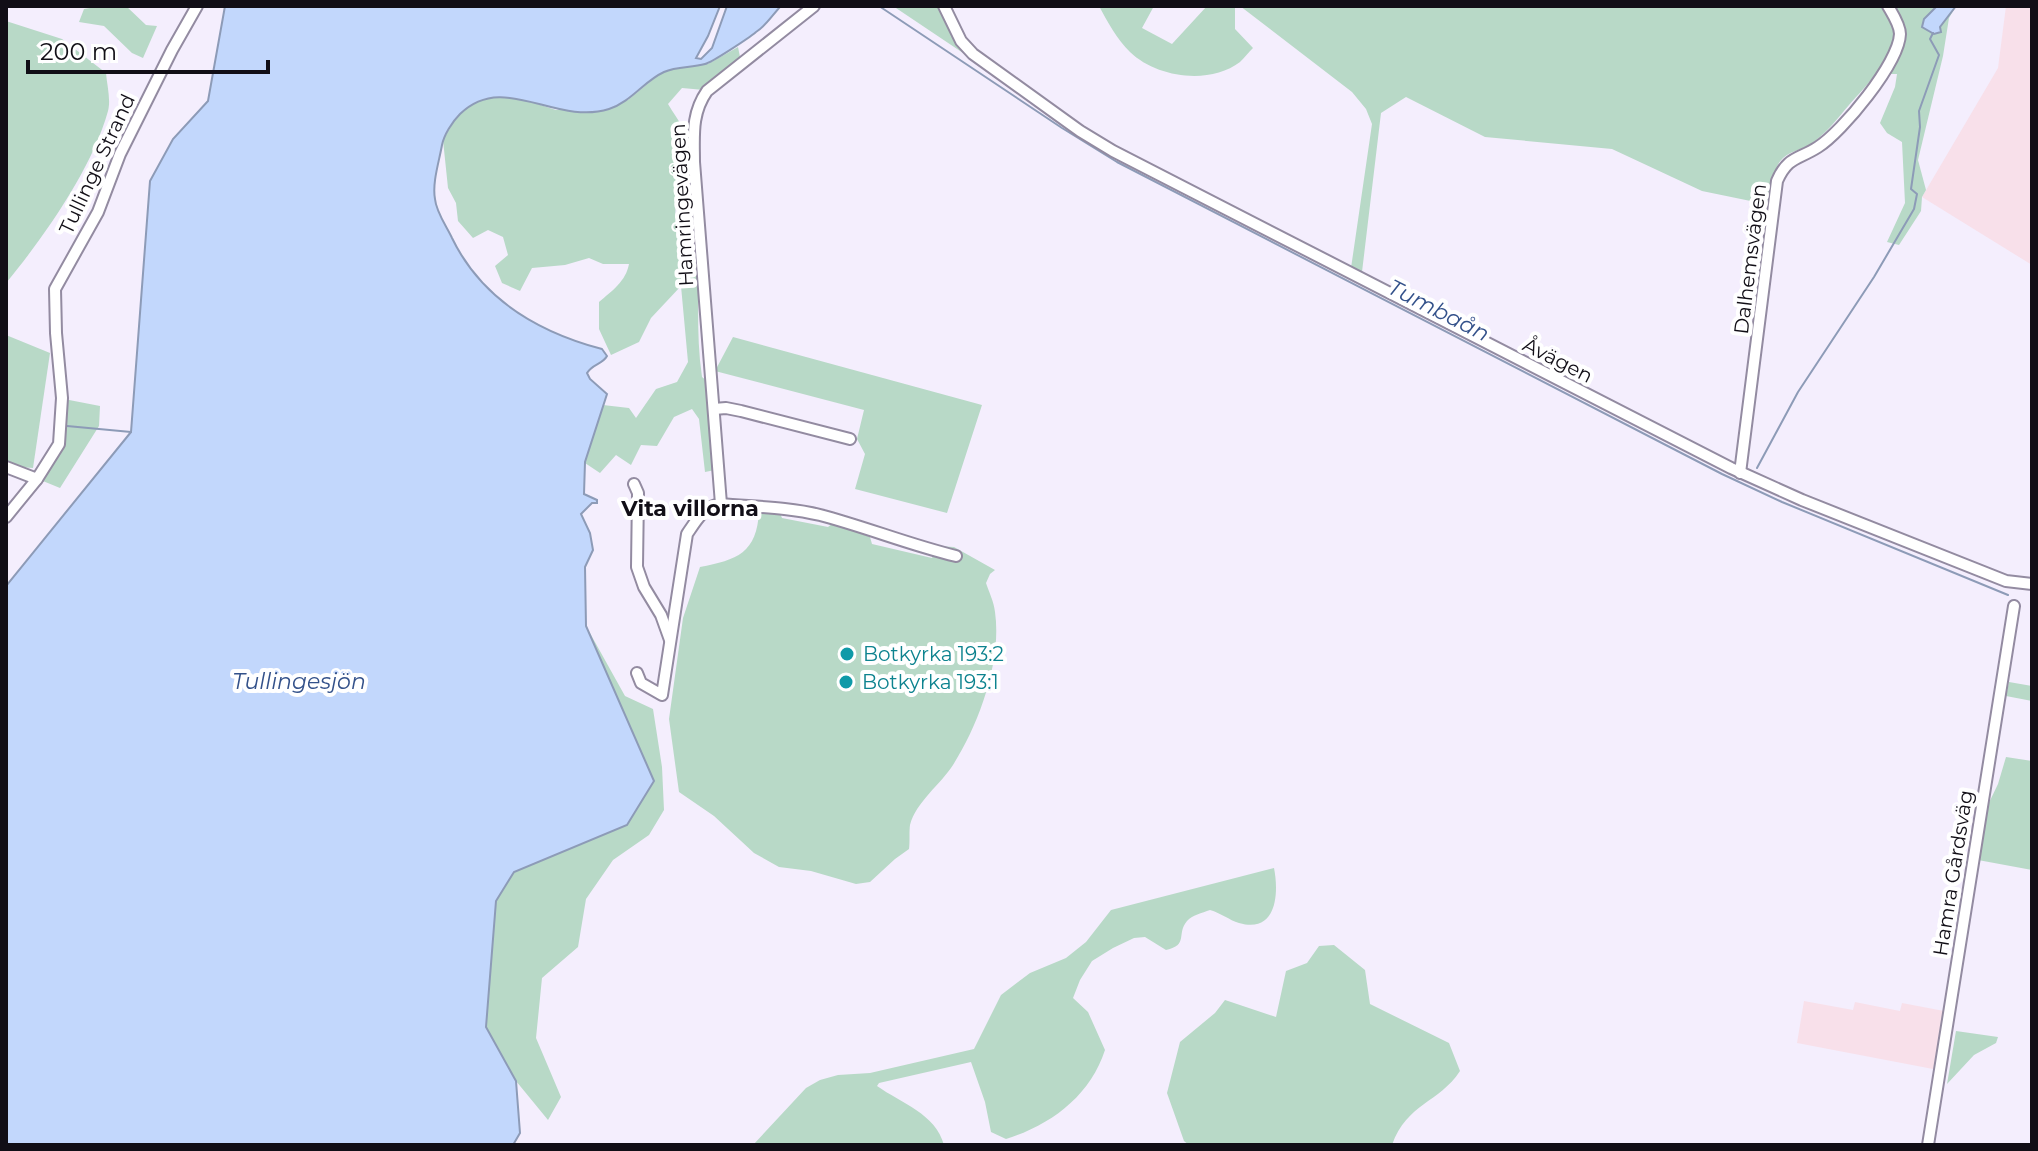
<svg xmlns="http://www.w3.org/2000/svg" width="2038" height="1151" font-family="Montserrat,sans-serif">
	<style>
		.industrial { fill: #f8e0ea }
		.green { fill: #b8d9c7 }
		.water { fill: #c2d7fc; stroke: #8d9bb7; stroke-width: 2 }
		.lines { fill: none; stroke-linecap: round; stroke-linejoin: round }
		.stream { stroke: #8d9bb7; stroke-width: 2 }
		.minor-casing { stroke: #938ba1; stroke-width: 14 }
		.minor { stroke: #fff; stroke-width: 10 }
		.culture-dot { fill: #0f9aa8; stroke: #fff; stroke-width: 3 }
		.labels { text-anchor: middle; stroke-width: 8; stroke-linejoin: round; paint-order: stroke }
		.street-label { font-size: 20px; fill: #110e16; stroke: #fff }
		.culture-label { font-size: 20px; fill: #0d838f; stroke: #fff; text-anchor: start }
		.water-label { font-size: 22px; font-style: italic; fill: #33518a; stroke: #fff }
		.neighbourhood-label { font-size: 22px; font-weight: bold; fill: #110e16; stroke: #fff }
	</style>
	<rect width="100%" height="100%" fill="#f4eefd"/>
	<!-- industrial -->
	<g class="industrial">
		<polygon points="2006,6 2032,6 2032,265 1922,197 1998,68"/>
		<polygon points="1804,1001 1853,1010 1855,1002 1900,1011 1902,1003 1944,1011 1933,1069 1797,1043"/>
	</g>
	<!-- green -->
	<g class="green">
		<polygon points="101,6 126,6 146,25 157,26 143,58 132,53 104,26 79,22 84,9"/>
		<polygon points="893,6 939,6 955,42 972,59"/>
		<path d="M1099,6H1154L1142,28L1172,44L1207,6H1235V29L1253,48C1249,52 1244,58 1240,62C1210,85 1157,78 1130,52C1117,39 1108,23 1099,6Z"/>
		<path d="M1240,6H1883C1915,38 1870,81 1849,105C1838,118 1828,131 1815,141C1806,149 1792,150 1783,158C1771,169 1772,190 1770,205L1702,191L1612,149L1485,137L1406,97L1381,113L1362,272L1351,268L1372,124L1366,109L1352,92Z"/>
		<path d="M1893,6H1956L1949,18L1943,56L1918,160L1926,190L1922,197L1921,211L1899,245L1887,242L1905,203L1902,142L1887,133L1880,123L1895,87L1897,74H1890C1900,51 1910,28 1893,6Z"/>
		<path d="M6,21L62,39L106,73C107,85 111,100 108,111C92,169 44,237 6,283Z"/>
		<path d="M738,47L740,57L704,90L682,88L668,104C683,129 701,147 680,175L691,186V199L676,201L675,218L692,215L694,229L680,237L682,259L698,256C699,296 696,337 702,377L707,381L715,470L705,472L699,419L692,409L674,417L657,446L641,445L631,465L616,455L600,473L585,463L603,405L629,408L636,418L656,389L677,382L688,362L681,286L651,318L639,342L611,355L599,329V302C612,291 626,281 629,264H603L589,258L565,265L532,268L520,291L502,283L495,266L508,255L503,237L488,230L473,238L458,221L456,203L448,188L443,140L456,118L470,104L488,96L516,97L556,110L628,100L662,72L679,67L708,64Z"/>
		<polygon points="6,335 50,353 33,468 6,466"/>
		<polygon points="733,337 982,405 947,513 855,489 865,454 857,439 864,410 715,371"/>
		<polygon points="64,399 100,406 99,426 60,488 38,479 55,459"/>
		<path d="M759,511L780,513L782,518L828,527L833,523L870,537L872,544L932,558L937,546L954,547L995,570L990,574L986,583C989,592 994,602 995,612C1002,661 979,724 953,765C941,784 916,802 910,825C909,832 910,842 909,849L895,859L870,882L856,884L811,871L779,867L754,853L714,816L679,792L669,719L683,618L700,567C737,560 757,553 759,511Z"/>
		<polygon points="586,626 625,696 653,709 662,767 664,810 649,835 613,860 586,899 578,947 542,978 536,1038 561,1097 548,1120 516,1081 486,1027 496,901 513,872 627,825 654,781"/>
		<polygon points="2009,682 2032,686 2032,701 2006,696"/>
		<polygon points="2006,757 2032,761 2032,870 1978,860 1985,811 1998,784"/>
		<path d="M1274,868C1279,893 1277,934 1239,923C1229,920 1221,913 1210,910C1202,913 1192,915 1187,921C1176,934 1189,945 1166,950L1145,937L1134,938L1113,948L1092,961L1080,980L1073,998L1088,1012L1105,1050C1090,1096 1051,1125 1006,1139L991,1132L985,1102L971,1062L879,1083L877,1086C901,1103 936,1114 944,1145H753L806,1088L820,1080L838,1075L870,1073L974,1049L1001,995L1030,973L1066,958L1086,942L1111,910Z"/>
		<path d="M1334,945L1365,970L1370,1004L1449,1043L1460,1071C1439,1103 1407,1103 1392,1145H1189L1184,1141L1167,1093L1180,1042L1215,1013L1225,1000L1276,1017L1286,971L1307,963L1319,946Z"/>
		<polygon points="1956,1031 1998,1037 1996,1043 1974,1055 1947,1084"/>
	</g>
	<!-- water -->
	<g class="water">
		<path d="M225,6H720L708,36L696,58L701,59L712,48L727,6H781C773,14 766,26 756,32C749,38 711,63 705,64C691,68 677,66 664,72C644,81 631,102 609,109C555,126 504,71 460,114C452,122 444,135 442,145C439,162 432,183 435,199C436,212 447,227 452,238C482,300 538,332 602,349L607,356C603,364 592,364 587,373L590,379L607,394L585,462L584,494L597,500V503H592L581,514L590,533L593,550L585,567L586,626L654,781L627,825L514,872L496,901L486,1027L516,1081L520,1133L513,1145H6V586L131,432L150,181L173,139L208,101Z"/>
		<polygon points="1937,6 1956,6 1940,27 1941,32 1934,34 1922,27 1924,19"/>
	</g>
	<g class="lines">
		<!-- stream -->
		<g class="stream">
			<polyline points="879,6 1062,128 1117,162 1722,474 1782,502 2008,595"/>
			<polyline points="67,426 131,432"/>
			<polyline points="1757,468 1798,392 1874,277 1914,209 1917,194 1911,189 1920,127 1919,111 1939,55 1930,39 1933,33"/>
		</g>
		<!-- minor casing -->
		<g class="minor-casing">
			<g id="minor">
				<polyline points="944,6 961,41 973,54 1080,131 1113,151 1731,468 1802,500 2006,581 2032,584"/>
				<polyline points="714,409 726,408 741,411 850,439"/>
				<polyline points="6,467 37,479"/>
				<path d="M1740,473L1777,181C1788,156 1798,160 1818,147C1842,132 1899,63 1900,34C1900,25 1892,13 1888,6"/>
				<polyline points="634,484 638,493 637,567 644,587 661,615 670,640"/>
				<path d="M721,504C754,507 788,507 820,515C866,527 910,545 956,556"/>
				<polyline points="6,517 37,479 59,444 62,398 56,333 55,289 98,212 120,154 172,50 197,6"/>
				<path d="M637,673L641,683L662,695L687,534C696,521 704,506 721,504L694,162C694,136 691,114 707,91L814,6"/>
				<polyline points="1928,1145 2014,606"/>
			</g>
		</g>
		<!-- minor -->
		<use href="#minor" class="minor"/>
	</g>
	<!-- markers -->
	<g class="culture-dot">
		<circle cx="847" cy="654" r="8"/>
		<circle cx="846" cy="682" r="8"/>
	</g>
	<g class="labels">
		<!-- street labels -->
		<g class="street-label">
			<text transform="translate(97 164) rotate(-65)" y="7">Tullinge Strand</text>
			<text transform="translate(682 205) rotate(-93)" y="7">Hamringevägen</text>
			<text transform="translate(1750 259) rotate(-83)" y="7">Dalhemsvägen</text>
			<text transform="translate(1558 360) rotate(27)" y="7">Åvägen</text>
			<text transform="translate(1953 873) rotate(-81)" y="7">Hamra Gårdsväg</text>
		</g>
		<!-- culture labels -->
		<g class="culture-label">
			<text x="863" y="661">Botkyrka 193:2</text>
			<text x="862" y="689">Botkyrka 193:1</text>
		</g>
		<!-- water labels -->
		<g class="water-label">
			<text transform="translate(1439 310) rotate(27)" y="8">Tumbaån</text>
			<text x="299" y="689">Tullingesjön</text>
		</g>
		<!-- neighbourhood labels -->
		<g class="neighbourhood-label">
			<text x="690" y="516">Vita villorna</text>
		</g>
	</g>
	<!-- border -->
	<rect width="2038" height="1151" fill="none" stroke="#110e16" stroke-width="16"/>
	<!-- scale -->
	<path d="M28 60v12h240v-12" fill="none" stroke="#110e16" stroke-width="4"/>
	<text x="40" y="60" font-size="24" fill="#110e16" stroke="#ffffff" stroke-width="6" paint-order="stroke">200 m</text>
</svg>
